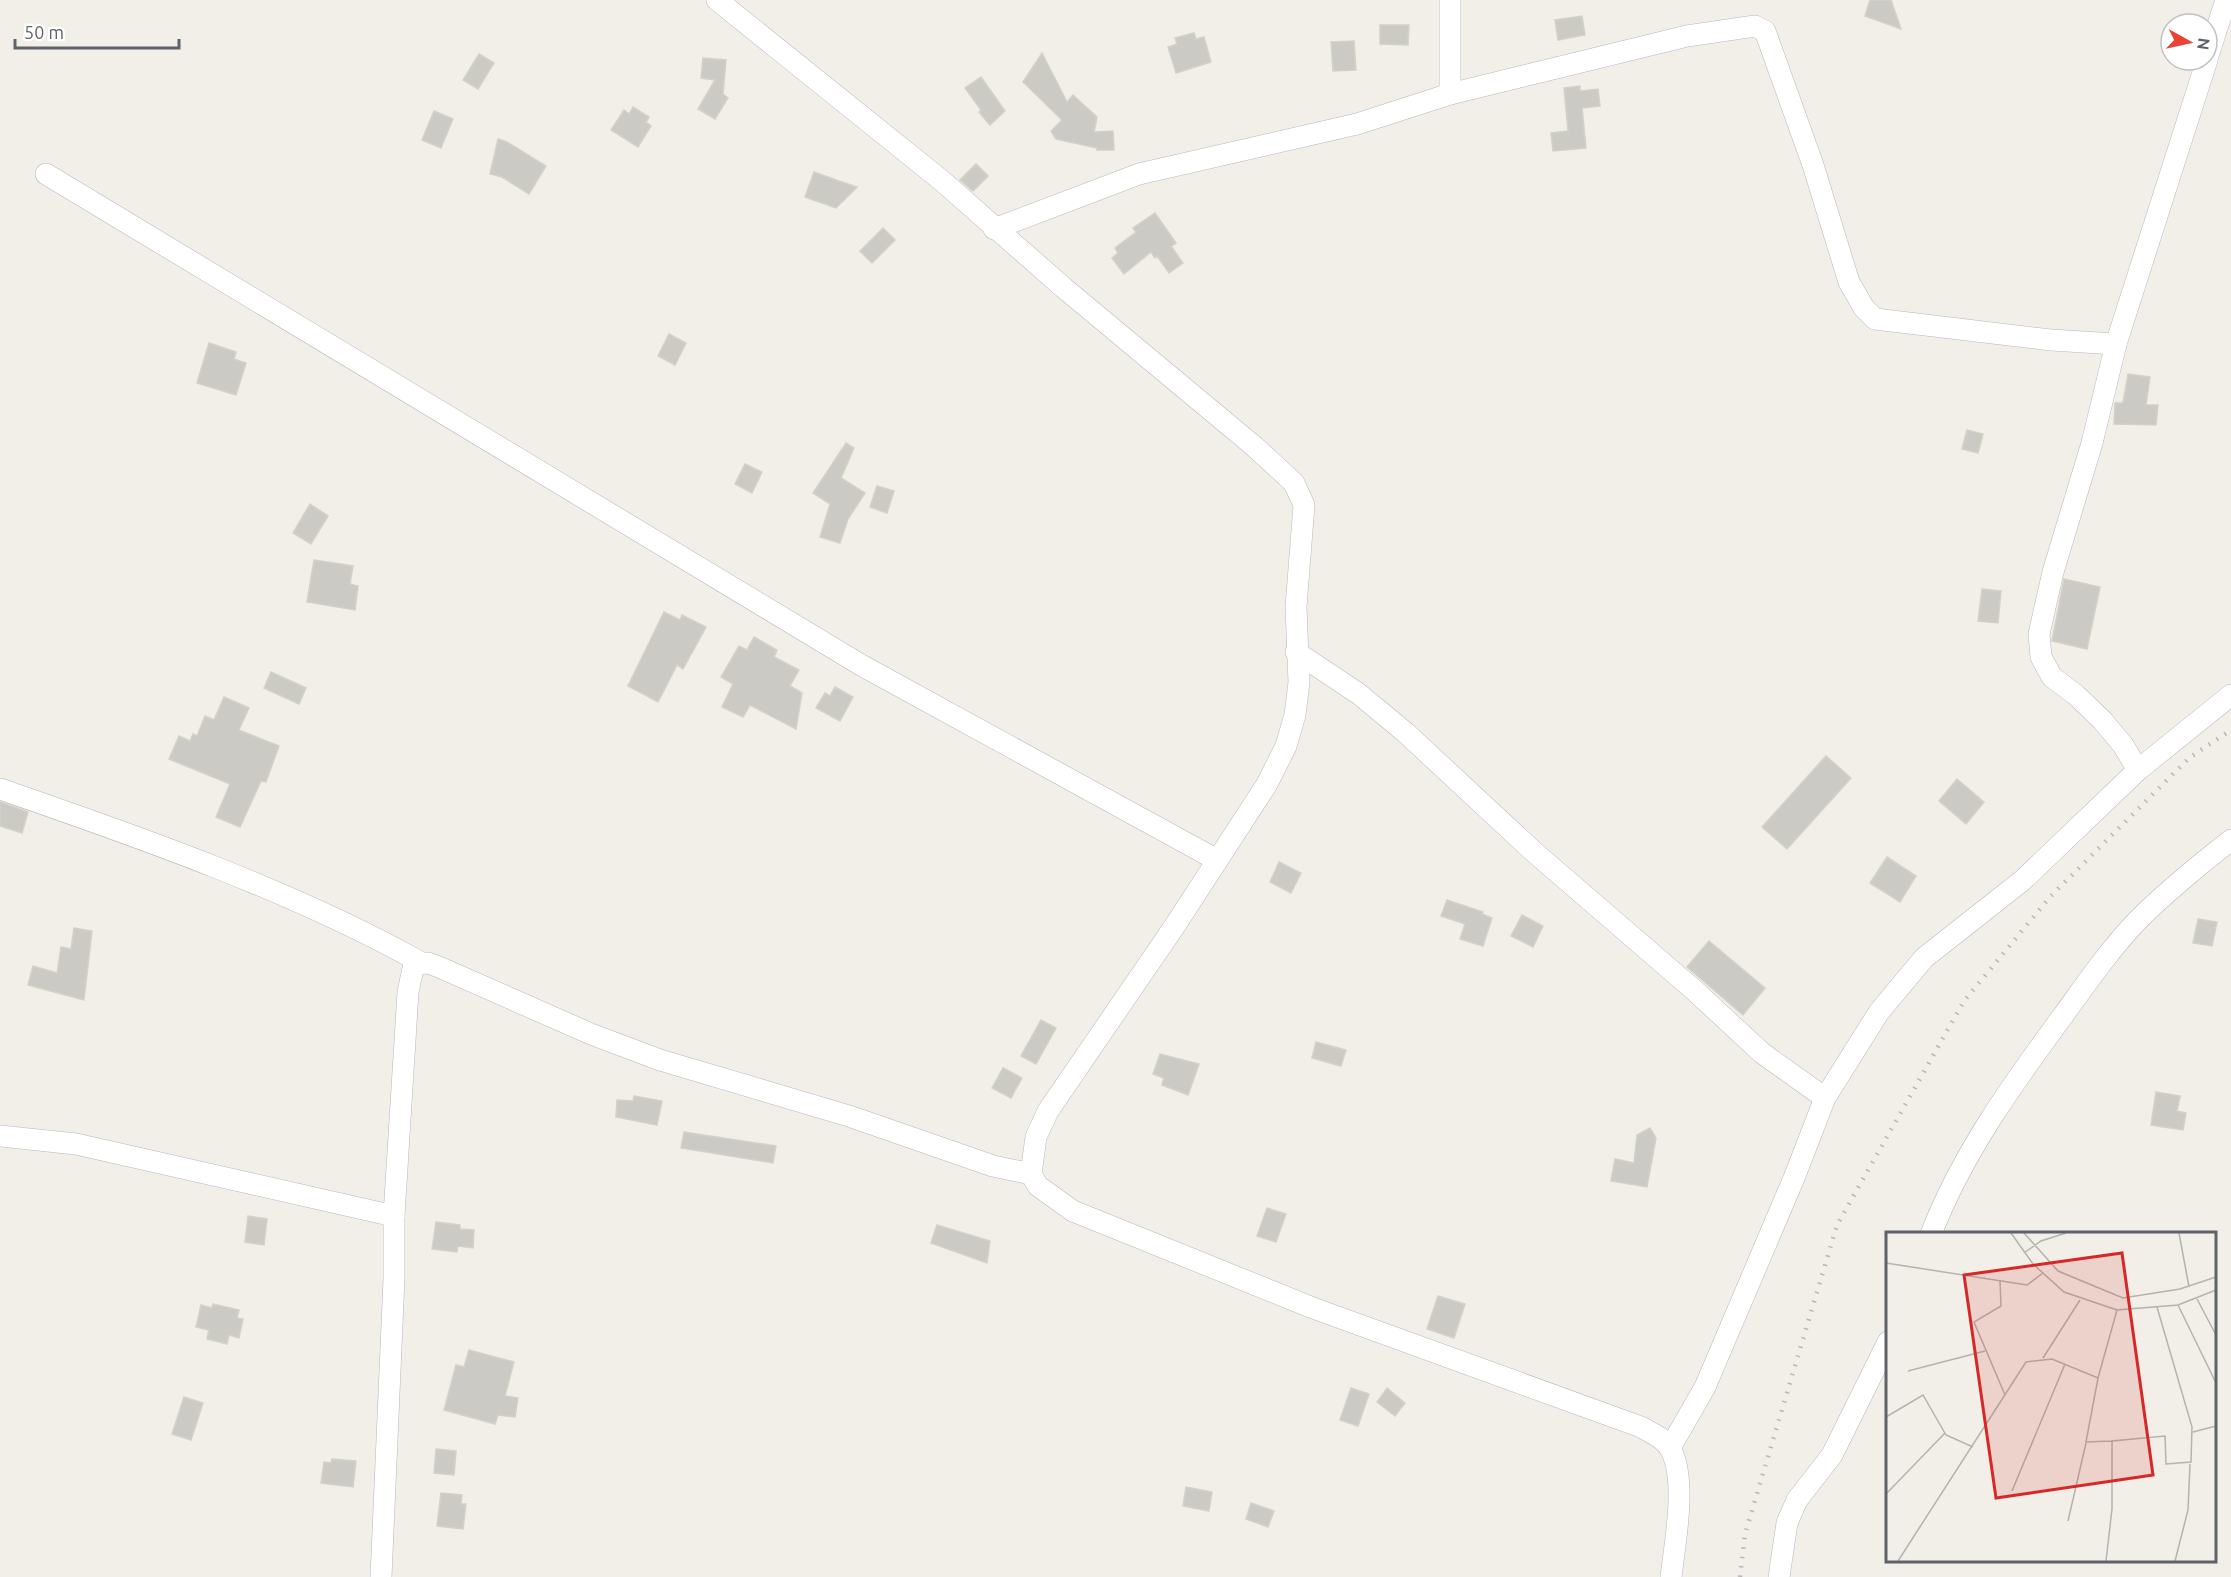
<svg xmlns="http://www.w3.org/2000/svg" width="2231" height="1577" font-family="Ubuntu,sans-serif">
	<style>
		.building { fill: #cccac5; stroke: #d6d1c6; stroke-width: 1.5 }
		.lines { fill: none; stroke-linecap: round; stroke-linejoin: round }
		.street-casing { stroke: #b5b8bc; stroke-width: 22 }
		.street { stroke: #fff; stroke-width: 21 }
		.rail { stroke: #b6b7b8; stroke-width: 4.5; stroke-dasharray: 1.5 8; stroke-linecap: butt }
		.inset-road { fill: none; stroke: #b3b3b1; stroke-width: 1.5 }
		.view { fill: #d62828; fill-opacity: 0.15; stroke: #d62828; stroke-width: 3 }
		.inset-edge { fill: none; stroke: #5f6368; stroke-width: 3 }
	</style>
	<rect width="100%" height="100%" fill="#f1efe8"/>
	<!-- building -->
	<g class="building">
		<polygon points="1870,0 1891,0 1901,29 1865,16"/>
		<polygon points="1582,16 1585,35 1558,40 1555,20"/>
		<polygon points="1380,25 1409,25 1408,45 1380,44"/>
		<polygon points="1194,33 1196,39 1204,37 1211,62 1176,73 1168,47 1177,44 1175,38"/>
		<polygon points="1354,41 1356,70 1333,71 1331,42"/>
		<polygon points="1042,53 1067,102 1073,95 1097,117 1094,132 1113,131 1114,150 1097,150 1097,148 1056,139 1051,131 1062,120 1023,82"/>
		<polygon points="479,54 494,63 478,89 463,80"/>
		<polygon points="703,58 726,60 723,94 728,98 715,119 698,109 715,80 701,78"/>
		<polygon points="981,77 1005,111 990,125 979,112 981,110 965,88"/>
		<polygon points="1580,86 1580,91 1598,89 1600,106 1582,108 1586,148 1553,151 1551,133 1568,131 1564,88"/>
		<polygon points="633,107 649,117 646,122 651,126 638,147 611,130 624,110 629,114"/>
		<polygon points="434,111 453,119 441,148 422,140"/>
		<polygon points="498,139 507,142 546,166 529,194 502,177 490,174"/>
		<polygon points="976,164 988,176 973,191 960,180"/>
		<polygon points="814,172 839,181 857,187 836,208 805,197"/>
		<polygon points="1155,213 1176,243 1171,246 1183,263 1169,273 1157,256 1155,258 1151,252 1124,274 1112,258 1118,253 1115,248 1136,232 1133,228"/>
		<polygon points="883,228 895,240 872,263 860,251"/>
		<polygon points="669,334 686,343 675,365 658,356"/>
		<polygon points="209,343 236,352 234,359 246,363 236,395 197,383"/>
		<polygon points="2128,374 2150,377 2146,405 2158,405 2156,425 2114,424 2115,403 2123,403"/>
		<polygon points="1967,430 1983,434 1978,453 1962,449"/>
		<polygon points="846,443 854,448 841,478 865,493 848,519 840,543 820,537 830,504 813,493"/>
		<polygon points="745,464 762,472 752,493 735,484"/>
		<polygon points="877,486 894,491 887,513 870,507"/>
		<polygon points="310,504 328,516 311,544 293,533"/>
		<polygon points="314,560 353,566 350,584 358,586 355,610 307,602"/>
		<polygon points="2064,579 2100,587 2087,649 2052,641"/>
		<polygon points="1982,589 2001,591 1998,623 1978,621"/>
		<polygon points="664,612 680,620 682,615 706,627 683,669 677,665 658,702 628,686"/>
		<polygon points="754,637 777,650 774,657 799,670 790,686 802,693 796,729 750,705 743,717 722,707 733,684 721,677 739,646 747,650"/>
		<polygon points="271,672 306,688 299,704 264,688"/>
		<polygon points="835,687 853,697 840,721 816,708 825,693 830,696"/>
		<polygon points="224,697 249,708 239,730 279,746 266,782 261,781 240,827 216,817 230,784 169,759 179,736 190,741 193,734 197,736 205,716 214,720"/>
		<polygon points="1826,756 1851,778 1787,849 1762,827"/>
		<polygon points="1957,779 1984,802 1966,824 1939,801"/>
		<polygon points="0,802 28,812 22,833 0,826"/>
		<polygon points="1887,857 1916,876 1900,902 1870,883"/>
		<polygon points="1279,862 1301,873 1291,893 1270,882"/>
		<polygon points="1447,900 1483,912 1482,914 1492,918 1483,946 1460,939 1465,924 1441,916"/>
		<polygon points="1522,915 1543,926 1533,947 1511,936"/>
		<polygon points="2198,919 2217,922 2212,946 2193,943"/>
		<polygon points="74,928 92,931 84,1000 28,985 33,966 57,973 61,947 71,949"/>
		<polygon points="1709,941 1765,988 1743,1015 1687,967"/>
		<polygon points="1041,1020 1056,1028 1036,1064 1021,1056"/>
		<polygon points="1316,1042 1346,1050 1341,1066 1312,1058"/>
		<polygon points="1160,1054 1199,1064 1188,1095 1162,1085 1164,1078 1153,1074"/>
		<polygon points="1003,1068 1022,1078 1011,1098 992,1088"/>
		<polygon points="2156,1092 2180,1096 2177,1111 2186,1113 2183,1130 2151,1125"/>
		<polygon points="634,1096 662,1101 657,1125 616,1117 617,1100 633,1101"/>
		<polygon points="1650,1128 1656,1138 1647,1187 1611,1181 1615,1159 1634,1163 1637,1135"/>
		<polygon points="684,1132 776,1146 773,1163 681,1148"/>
		<polygon points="1267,1208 1286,1214 1276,1242 1257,1236"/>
		<polygon points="248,1216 267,1219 264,1245 245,1242"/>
		<polygon points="436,1222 460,1225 460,1229 474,1230 473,1248 458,1246 457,1252 432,1249"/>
		<polygon points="937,1225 990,1241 987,1263 931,1243"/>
		<polygon points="1438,1296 1465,1304 1454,1338 1427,1329"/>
		<polygon points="213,1304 239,1310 237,1318 243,1319 239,1338 229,1335 227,1344 207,1339 209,1330 196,1327 201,1305 212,1308"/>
		<polygon points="469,1350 514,1362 505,1396 518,1398 515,1417 498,1415 495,1424 444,1410 456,1365 464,1367"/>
		<polygon points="1351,1388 1369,1394 1358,1426 1340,1420"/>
		<polygon points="1387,1388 1405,1403 1395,1416 1377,1402"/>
		<polygon points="184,1397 203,1403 191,1440 172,1434"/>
		<polygon points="436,1449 456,1451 454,1475 434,1473"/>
		<polygon points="332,1459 356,1461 353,1487 321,1483 324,1462 331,1463"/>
		<polygon points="1186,1487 1212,1492 1209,1511 1183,1506"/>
		<polygon points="441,1493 462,1495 461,1504 466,1504 463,1529 437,1526"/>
		<polygon points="1251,1503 1274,1511 1268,1527 1246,1519"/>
	</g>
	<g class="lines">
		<!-- street casing -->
		<g class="street-casing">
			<g id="street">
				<path d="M717,0L941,180L1064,288L1255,447L1294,483L1304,505L1296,607L1299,682L1295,715L1286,746L1267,784L1174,927L1048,1111L1036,1137L1031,1174L1038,1186L1073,1211L1313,1308L1641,1427C1652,1433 1665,1439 1671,1450C1687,1481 1675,1542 1671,1577"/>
				<polyline points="1450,0 1450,94"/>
				<polyline points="2207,59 2226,0"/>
				<polyline points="46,174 861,665 1217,860"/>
				<polyline points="994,229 1139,174 1357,124 1450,94 1687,36 1755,26 1765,31 1813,165 1849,282 1864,308 1875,319 2051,340 2116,344"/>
				<polyline points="1296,652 1359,694 1406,733 1534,852 1694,990 1762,1053 1825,1098"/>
				<polyline points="2138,770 2123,745 2102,720 2076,695 2052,677 2041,657 2039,634 2053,572 2092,443 2116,344 2207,60"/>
				<path d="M0,789C139,837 293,891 420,962"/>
				<polyline points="0,1136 76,1144 394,1216 394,1279 381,1577"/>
				<polyline points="394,1216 408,992 414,964 428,963 439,967 591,1034 660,1060 849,1116 993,1166 1031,1174"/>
				<path d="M1931,1234C1962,1154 2012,1085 2062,1017C2086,984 2110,949 2138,920C2167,891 2199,865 2231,840"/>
				<polyline points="1670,1448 1705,1387 1794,1178 1825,1098 1879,1012 1924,958 2023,880 2138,770 2231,695"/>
				<polyline points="1779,1577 1787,1523 1797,1500 1832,1455 1888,1342"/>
			</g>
		</g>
		<!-- street -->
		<use href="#street" class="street"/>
		<!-- rail -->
		<polyline class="rail" points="1740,1577 1745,1534 1837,1225 1964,1001 2050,897 2189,758 2231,730"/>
	</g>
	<!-- overview -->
	<g transform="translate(1886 1232)">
		<rect width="330" height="330" fill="#f1efe8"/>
		<path class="inset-road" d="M125,1L147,32L178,60L231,78M138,1L172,39L237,66L294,57L330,45M293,1L303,55M138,21L155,9L180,1M0,31L141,53L157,41M114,49L115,74L88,90L119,163M311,67L330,103M292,73L330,151M157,126L194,68M22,139L99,119M212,146L200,210L226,209M0,185L37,163L60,203L87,215M307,200L330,194M126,259L179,132M0,262L59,201M182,289L200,211M12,329L140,130L166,127L212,146L231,78L292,73L330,58M220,329L226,277V209L279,204L280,232L305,230L306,195L271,75M289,329L302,278L304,232"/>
		<path class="view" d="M236,21L267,243L110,266L78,43Z"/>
		<rect width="330" height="330" class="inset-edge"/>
	</g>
	<!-- north arrow -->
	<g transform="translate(2189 42) rotate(98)"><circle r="28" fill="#ffffff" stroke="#bfc1c3" stroke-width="1.5"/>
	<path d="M0-4.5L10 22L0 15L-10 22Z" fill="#ea4335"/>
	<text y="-9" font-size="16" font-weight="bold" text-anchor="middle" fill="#5f6368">N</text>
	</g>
	<!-- scale -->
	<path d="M15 39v9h164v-9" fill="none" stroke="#5f6368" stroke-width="3"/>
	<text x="24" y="39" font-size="18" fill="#5f6368" stroke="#ffffff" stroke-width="4.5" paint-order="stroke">50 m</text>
</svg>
